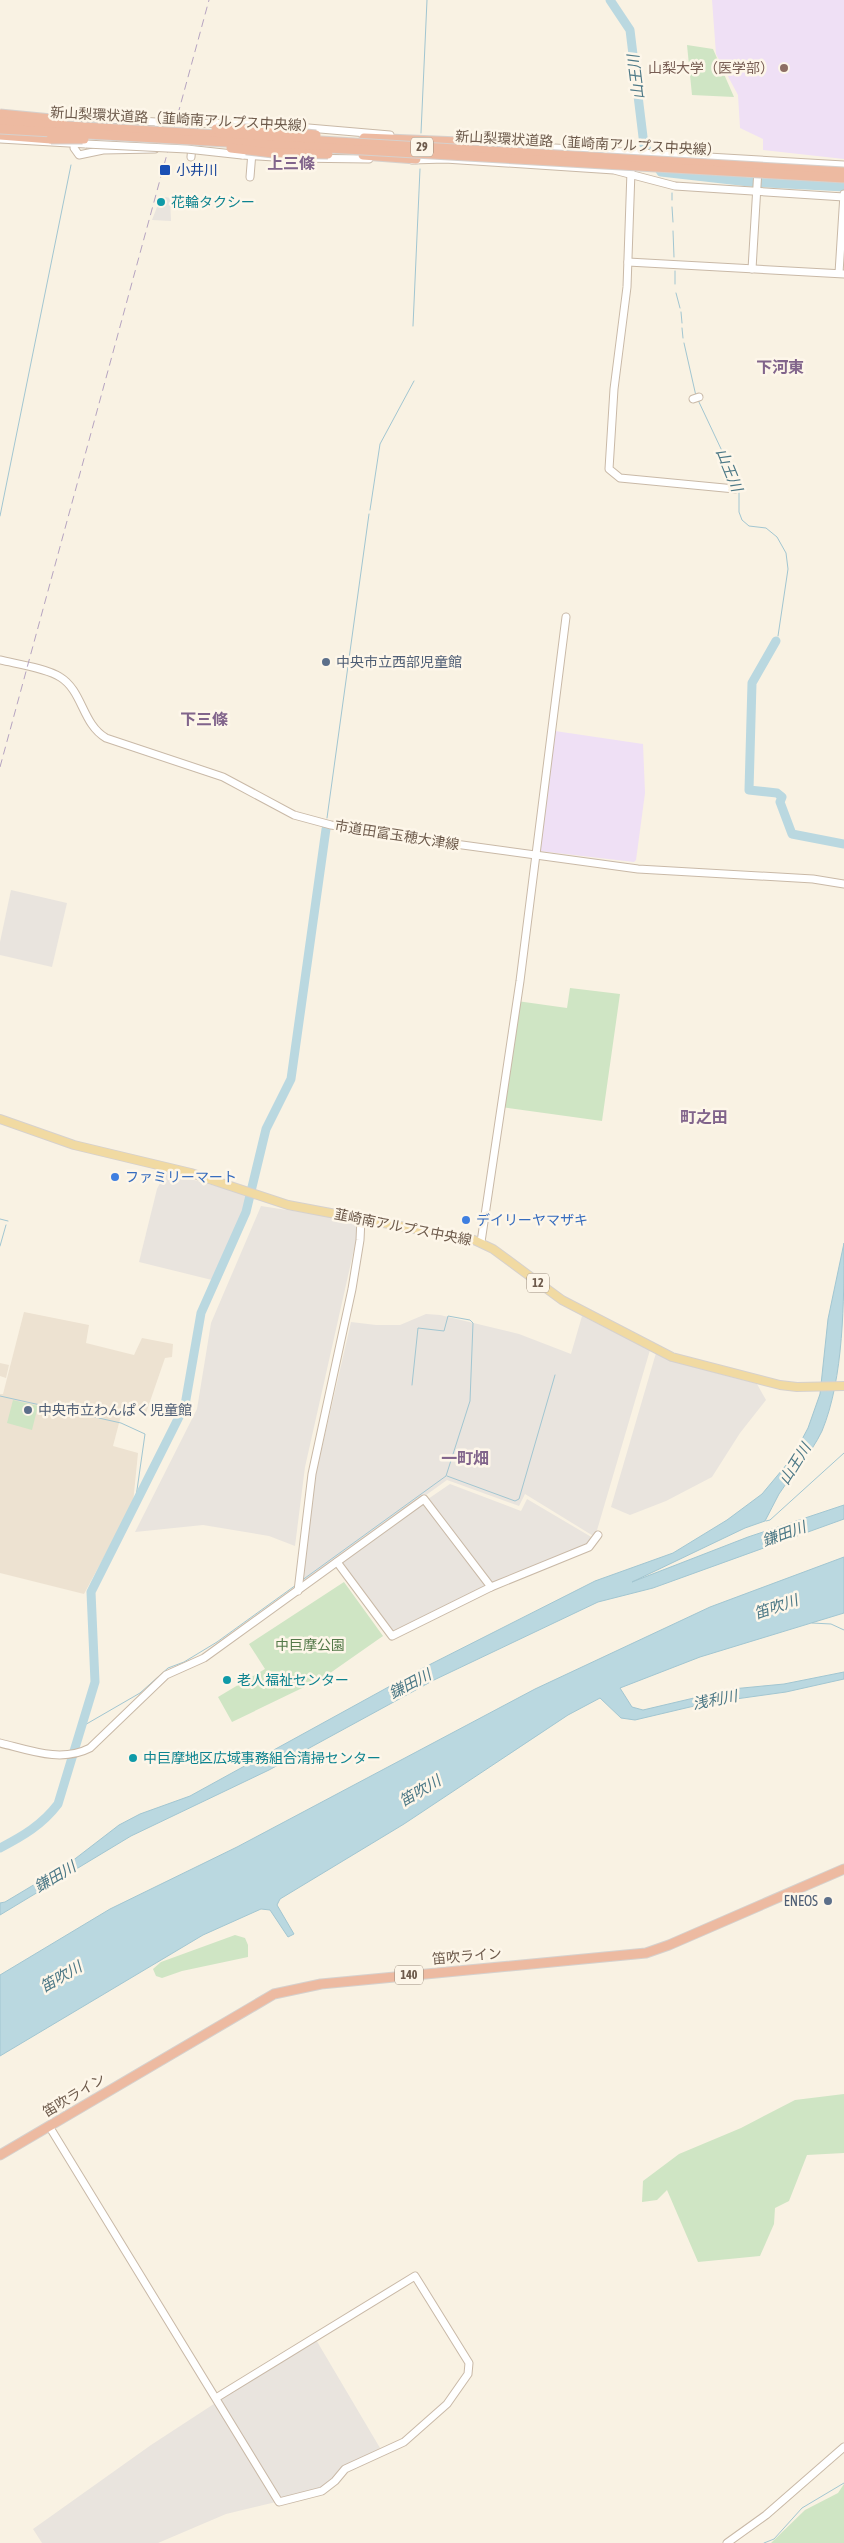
<svg xmlns="http://www.w3.org/2000/svg" width="844" height="2543" font-family="'Asap Condensed','Noto Sans JP',sans-serif">
	<style>
		.residential { fill: #ede2d1 }
		.industrial { fill: #e9e4de }
		.education { fill: #efe0f5 }
		.green { fill: #cfe5c4 }
		.water { fill: #bad8e0; stroke: #a2c6d1 }
		.lines { fill: none; stroke-linecap: round; stroke-linejoin: round }
		.stream { stroke: #a2c6d1; stroke-width: 1 }
		.river { stroke: #bad8e0; stroke-width: 9 }
		.secondary-casing { stroke: #c9b9a7; stroke-width: 9 }
		.primary-casing { stroke: #d6d1cd; stroke-width: 10 }
		.highway-casing { stroke: #d6d1cd; stroke-width: 11 }
		.secondary { stroke: #fff; stroke-width: 7 }
		.primary { stroke: #f1daa2; stroke-width: 8 }
		.highway { stroke: #edbaa1; stroke-width: 9 }
		.rail { stroke: #b6a4c1; stroke-width: 1; stroke-dasharray: 8 5; stroke-linecap: butt }
		.secondary-bridge-casing { stroke: #c9b9a7; stroke-width: 9; stroke-linecap: butt }
		.highway-bridge-casing { stroke: #d6d1cd; stroke-width: 11; stroke-linecap: butt }
		.secondary-bridge { stroke: #fff; stroke-width: 7 }
		.highway-bridge { stroke: #edbaa1; stroke-width: 9 }
		.education-dot { fill: #8d6e63; stroke: #fdf6e9; stroke-width: 2 }
		.transit-dot { fill: #1a4fb4; stroke: #fdf6e9; stroke-width: 2 }
		.culture-dot { fill: #0f9aa8; stroke: #fdf6e9; stroke-width: 2 }
		.service-dot { fill: #5c6f8a; stroke: #fdf6e9; stroke-width: 2 }
		.shop-dot { fill: #3f7fe0; stroke: #fdf6e9; stroke-width: 2 }
		.labels { text-anchor: middle; stroke-width: 5; stroke-linejoin: round; paint-order: stroke }
		.shield { fill: #fdf6e9; stroke: #998a7b; stroke-width: 1 }
		.shield-label { font-size: 12px; font-weight: bold; fill: #6e5b4c }
		.education-label { font-size: 14px; fill: #785e54; stroke: #fdf6e9; text-anchor: end }
		.street-label { font-size: 14px; fill: #6e5b4c; stroke: #fdf6e9 }
		.transit-label { font-size: 14px; fill: #164399; stroke: #fdf6e9; text-anchor: start }
		.culture-label { font-size: 14px; fill: #0d838f; stroke: #fdf6e9; text-anchor: start }
		.service-label { font-size: 14px; fill: #4e5e75; stroke: #fdf6e9; text-anchor: start }
		.shop-label { font-size: 14px; fill: #366cbe; stroke: #fdf6e9; text-anchor: start }
		.park-label { font-size: 14px; fill: #547949; stroke: #fdf6e9 }
		.water-label { font-size: 15px; font-style: italic; fill: #4c7886; stroke: #fdf6e9 }
		.quarter-label { font-size: 16px; font-weight: bold; fill: #81648b; stroke: #fdf6e9 }
	</style>
	<rect width="100%" height="100%" fill="#f9f2e3"/>
	<!-- residential -->
	<g class="residential">
		<polygon points="24,1312 89,1325 86,1343 134,1355 142,1338 173,1344 172,1357 165,1358 146,1413 123,1408 113,1446 138,1453 133,1503 84,1594 0,1573 0,1394 3,1394"/>
		<polygon points="0,1363 9,1365 6,1378 0,1376"/>
	</g>
	<!-- industrial -->
	<g class="industrial">
		<polygon points="165,197 170,198 171,221 152,220 157,207 162,208"/>
		<polygon points="11,890 67,903 52,967 0,955 0,942"/>
		<polygon points="166,1172 247,1195 242,1214 212,1280 139,1262 157,1189"/>
		<polygon points="261,1206 358,1221 359,1227 305,1467 295,1546 269,1536 203,1525 135,1532 197,1409 211,1323"/>
		<polygon points="426,1314 440,1315 519,1334 571,1354 582,1316 650,1350 595,1537 525,1494 519,1506 447,1480 301,1585 315,1478 351,1322 376,1325 400,1325"/>
		<polygon points="656,1353 678,1363 757,1384 766,1400 740,1433 712,1477 666,1501 630,1515 611,1507"/>
		<polygon points="450,1484 521,1511 527,1499 593,1538 588,1544 491,1584 428,1499"/>
		<polygon points="423,1503 486,1586 392,1633 340,1564"/>
		<polygon points="315,2338 380,2448 348,2467 322,2491 226,2514 158,2543 42,2543 33,2529 151,2445"/>
	</g>
	<!-- education -->
	<g class="education">
		<polygon points="712,0 844,0 844,159 763,150 763,139 740,128 738,95 716,54"/>
		<polygon points="555,731 643,744 645,793 636,860 634,862 539,851"/>
	</g>
	<!-- green -->
	<g class="green">
		<polygon points="687,45 713,49 734,97 692,95"/>
		<polygon points="570,988 620,994 602,1121 501,1107 517,1001 567,1008"/>
		<polygon points="13,1400 38,1406 32,1430 7,1423"/>
		<polygon points="344,1582 383,1636 323,1678 232,1722 218,1697 265,1669 249,1644"/>
		<polygon points="235,1935 245,1938 248,1945 248,1957 182,1971 162,1978 156,1976 153,1969 161,1962"/>
		<polygon points="844,2094 844,2153 807,2155 789,2201 775,2208 774,2224 760,2256 698,2262 667,2190 657,2200 642,2202 643,2181 679,2154 741,2128 795,2100"/>
		<polygon points="844,2484 844,2543 771,2543 805,2510 838,2493"/>
	</g>
	<!-- water -->
	<g class="water">
		<path d="M844,1243C844,1300 844,1378 822,1431C811,1454 793,1473 779,1494C774,1503 770,1512 765,1521L745,1528L632,1582L748,1537L844,1505V1519L653,1588L598,1602L434,1680L269,1770L131,1836L0,1915V1903L5,1902L67,1865L119,1825L140,1814L190,1796L423,1668L595,1581L673,1553L727,1520L762,1494L792,1458L808,1428L820,1394L828,1319Z"/>
		<polygon points="844,1557 844,1613 700,1657 620,1688 632,1707 643,1710 732,1689 784,1684 844,1672 844,1679 786,1692 707,1703 635,1720 621,1718 600,1698 568,1715 404,1824 280,1899 277,1905 294,1934 288,1937 270,1910 261,1909 203,1935 0,2056 0,1975 110,1909 237,1847 535,1689 710,1607"/>
	</g>
	<g class="lines">
		<!-- stream -->
		<g class="stream">
			<polyline points="421,133 427,0"/>
			<polyline points="672,193 672,200"/>
			<polyline points="672,207 673,222"/>
			<polyline points="673,231 674,257"/>
			<polyline points="675,271 675,284"/>
			<polyline points="676,293 680,308"/>
			<polyline points="681,312 682,323"/>
			<polyline points="413,326 420,169"/>
			<polyline points="682,328 683,338"/>
			<polyline points="684,343 696,396"/>
			<polyline points="698,400 739,487 739,512 742,520 749,526 766,528 777,537 786,553 788,569 778,636"/>
			<polyline points="370,510 380,444 414,381"/>
			<polyline points="0,516 71,165"/>
			<polyline points="327,818 369,514"/>
			<polyline points="0,1219 8,1221"/>
			<polyline points="0,1246 6,1225"/>
			<polyline points="0,1396 121,1423 145,1434 135,1504"/>
			<polyline points="447,1476 515,1501 519,1499 555,1375"/>
			<polyline points="766,1521 770,1520 844,1453"/>
			<polyline points="301,1581 446,1476 470,1401 473,1323 470,1320 448,1316 444,1331 418,1328 412,1385"/>
			<polyline points="812,1623 831,1624 844,1630"/>
			<polyline points="83,1726 140,1693 168,1668 184,1662 217,1642 296,1585"/>
			<polyline points="764,2543 774,2539 802,2508 844,2483"/>
		</g>
		<!-- river -->
		<g class="river">
			<polyline points="610,0 630,30 644,145 661,172 749,182 844,187"/>
			<polyline points="776,641 752,683 749,790 777,793 782,797 780,802 792,834 844,844"/>
			<path d="M0,1848C23,1836 42,1825 58,1804L95,1682L91,1592L185,1405L201,1313L246,1212L266,1129L291,1079L326,829"/>
		</g>
		<!-- secondary casing -->
		<g class="secondary-casing">
			<g id="secondary">
				<polygon points="78,117 156,122 159,125 155,149 103,150 79,155 74,148"/>
				<polyline points="0,139 86,144"/>
				<polyline points="455,142 844,165"/>
				<polyline points="242,155 274,157"/>
				<polyline points="191,157 194,123 262,124 390,135"/>
				<polyline points="290,158 369,159"/>
				<polyline points="412,160 445,159 614,170 675,186 844,197"/>
				<polyline points="631,171 627,287 614,389 609,469 620,478 735,489"/>
				<polyline points="250,177 252,152"/>
				<polyline points="628,262 844,274"/>
				<polyline points="752,269 758,169"/>
				<polyline points="839,273 844,194"/>
				<polyline points="693,399 699,397"/>
				<path d="M0,660C17,664 46,668 60,677C83,691 82,724 106,738L223,777L294,815L331,825L433,841L638,869L813,879L844,884"/>
				<polyline points="481,1242 520,981 566,617"/>
				<polyline points="337,1562 392,1636 491,1587 589,1547 598,1535"/>
				<polyline points="298,1591 312,1474 352,1289 360,1240 361,1218"/>
				<path d="M0,1743C29,1750 61,1763 90,1748L166,1675L204,1658L424,1499L491,1587"/>
				<polyline points="49,2126 279,2502 322,2491 335,2481 345,2469 404,2442 447,2404 468,2374 469,2363 415,2276 216,2398"/>
				<polyline points="727,2543 766,2515 844,2447"/>
			</g>
		</g>
		<!-- primary casing -->
		<g class="primary-casing">
			<polyline id="primary" points="0,1119 74,1145 191,1173 288,1205 474,1240 493,1249 562,1300 672,1357 780,1385 797,1387 844,1386"/>
		</g>
		<!-- highway casing -->
		<g class="highway-casing">
			<g id="highway">
				<polyline points="0,135 51,139"/>
				<polyline points="364,138 459,142"/>
				<polyline points="363,155 416,159"/>
				<polyline points="0,2155 274,1994 321,1984 646,1953 669,1945 844,1869"/>
			</g>
		</g>
		<!-- secondary -->
		<use href="#secondary" class="secondary"/>
		<!-- primary -->
		<use href="#primary" class="primary"/>
		<!-- highway -->
		<use href="#highway" class="highway"/>
		<!-- rail -->
		<polyline class="rail" points="0,767 209,0"/>
		<!-- secondary-bridge casing -->
		<g class="secondary-bridge-casing">
			<polyline id="secondary-bridge" points="86,144 187,149 242,155"/>
		</g>
		<!-- highway-bridge casing -->
		<g class="highway-bridge-casing">
			<g id="highway-bridge">
				<polyline points="0,114 62,120"/>
				<polyline points="0,122 844,172"/>
				<polyline points="0,129 844,178"/>
				<polyline points="216,129 258,129 316,135"/>
				<polyline points="51,139 84,139"/>
				<polyline points="231,148 273,153 328,154"/>
			</g>
		</g>
		<!-- secondary-bridge -->
		<use href="#secondary-bridge" class="secondary-bridge"/>
		<!-- highway-bridge -->
		<use href="#highway-bridge" class="highway-bridge"/>
	</g>
	<!-- markers -->
	<circle class="education-dot" cx="784" cy="68" r="5"/>
	<rect class="transit-dot" x="159" y="164" width="12" height="12" rx="2.5"/>
	<g class="culture-dot">
		<circle cx="161" cy="202" r="5"/>
		<circle cx="227" cy="1680" r="5"/>
		<circle cx="133" cy="1758" r="5"/>
	</g>
	<g class="service-dot">
		<circle cx="326" cy="662" r="5"/>
		<circle cx="28" cy="1410" r="5"/>
		<circle cx="828" cy="1901" r="5"/>
	</g>
	<g class="shop-dot">
		<circle cx="115" cy="1177" r="5"/>
		<circle cx="466" cy="1220" r="5"/>
	</g>
	<g class="labels">
		<!-- shield labels -->
		<g class="shield">
			<rect x="411" y="137.5" width="22" height="19" rx="4"/>
			<rect x="527" y="1273.5" width="22" height="19" rx="4"/>
			<rect x="395" y="1965.5" width="28" height="19" rx="4"/>
		</g>
		<g class="shield-label">
			<text x="422" y="151">29</text>
			<text x="538" y="1287">12</text>
			<text x="409" y="1979">140</text>
		</g>
		<!-- education labels -->
		<g class="education-label">
			<text x="774" y="73">山梨大学（医学部）</text>
		</g>
		<!-- street labels -->
		<g class="street-label">
			<text transform="translate(183 119) rotate(3)" y="5">新山梨環状道路（韮崎南アルプス中央線）</text>
			<text transform="translate(588 143) rotate(3)" y="5">新山梨環状道路（韮崎南アルプス中央線）</text>
			<text transform="translate(397 835) rotate(9)" y="5">市道田富玉穂大津線</text>
			<text transform="translate(403 1227) rotate(11)" y="5">韮崎南アルプス中央線</text>
			<text transform="translate(467 1956) rotate(-5)" y="5">笛吹ライン</text>
			<text transform="translate(74 2095) rotate(-31)" y="5">笛吹ライン</text>
		</g>
		<!-- transit labels -->
		<g class="transit-label">
			<text x="176" y="175">小井川</text>
		</g>
		<!-- culture labels -->
		<g class="culture-label">
			<text x="171" y="207">花輪タクシー</text>
			<text x="237" y="1685">老人福祉センター</text>
			<text x="143" y="1763">中巨摩地区広域事務組合清掃センター</text>
		</g>
		<!-- service labels -->
		<g class="service-label">
			<text x="336" y="667">中央市立西部児童館</text>
			<text x="38" y="1415">中央市立わんぱく児童館</text>
			<text x="818" y="1906" text-anchor="end">ENEOS</text>
		</g>
		<!-- shop labels -->
		<g class="shop-label">
			<text x="125" y="1182">ファミリーマート</text>
			<text x="476" y="1225">デイリーヤマザキ</text>
		</g>
		<!-- park labels -->
		<g class="park-label">
			<text x="310" y="1650">中巨摩公園</text>
		</g>
		<!-- water labels -->
		<g class="water-label">
			<text transform="translate(636 77) rotate(-97)" y="5">山王川</text>
			<text transform="translate(729 470) rotate(68)" y="5">山王川</text>
			<text transform="translate(795 1464) rotate(-58)" y="5">山王川</text>
			<text transform="translate(784 1534) rotate(-20)" y="5">鎌田川</text>
			<text transform="translate(776 1607) rotate(-19)" y="5">笛吹川</text>
			<text transform="translate(410 1684) rotate(-28)" y="5">鎌田川</text>
			<text transform="translate(715 1700) rotate(-11)" y="5">浅利川</text>
			<text transform="translate(420 1791) rotate(-31)" y="5">笛吹川</text>
			<text transform="translate(55 1877) rotate(-31)" y="5">鎌田川</text>
			<text transform="translate(61 1977) rotate(-30)" y="5">笛吹川</text>
		</g>
		<!-- quarter labels -->
		<g class="quarter-label">
			<text x="291" y="169">上三條</text>
			<text x="780" y="373">下河東</text>
			<text x="204" y="725">下三條</text>
			<text x="704" y="1123">町之田</text>
			<text x="465" y="1464">一町畑</text>
		</g>
	</g>
</svg>
